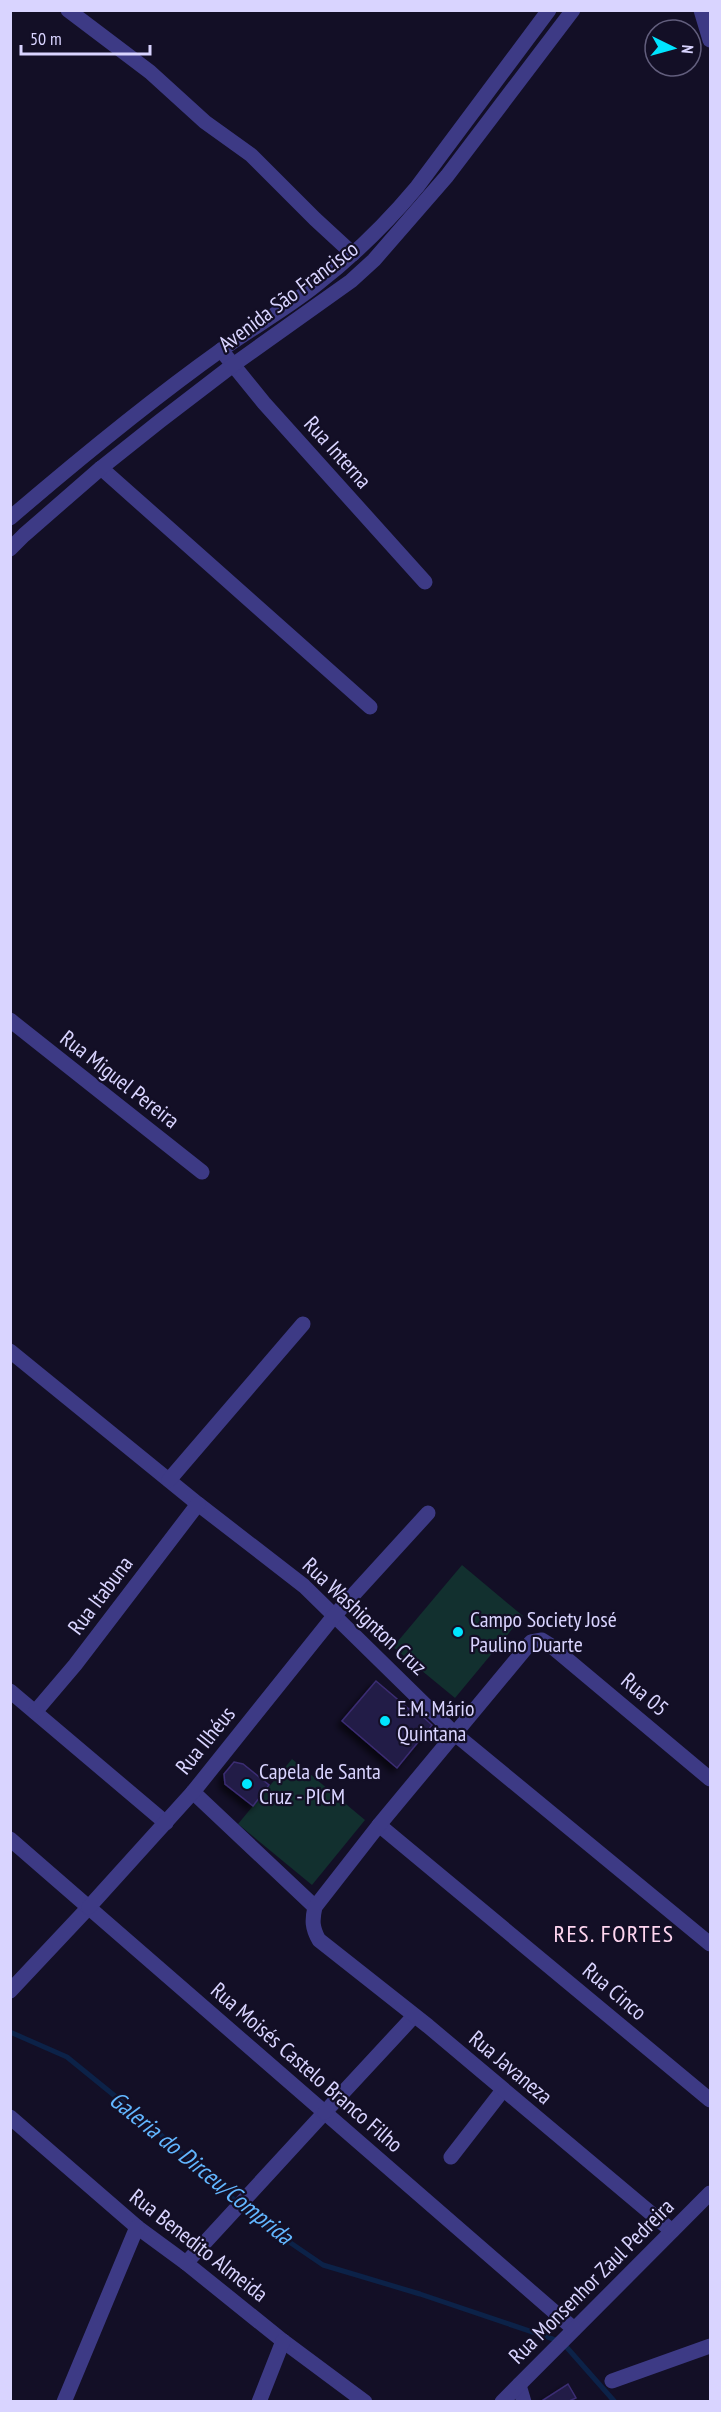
<svg xmlns="http://www.w3.org/2000/svg" width="721" height="2412" font-family="'PT Sans Narrow',sans-serif">
	<style>
		.green { fill: #12302f }
		.lines { fill: none; stroke-linecap: round; stroke-linejoin: round }
		.stream { stroke: #0c2248; stroke-width: 5 }
		.building { fill: #241b47; stroke: #3b2d73; stroke-width: 1.5; filter: url(#shadow) }
		.pedestrian { stroke: #3d3a85; stroke-width: 15 }
		.minor { stroke: #3d3a85; stroke-width: 15 }
		.tertiary { stroke: #3d3a85; stroke-width: 15 }
		.poi-dot { fill: #00e5ff; stroke: #130f26; stroke-width: 2 }
		.labels { text-anchor: middle; stroke-width: 4.5; stroke-linejoin: round; paint-order: stroke }
		.street-label { font-size: 22px; fill: #d9d4ff; stroke: #130f26 }
		.poi-label { font-size: 22px; fill: #d9d4ff; stroke: #130f26; text-anchor: start }
		.neighbourhood-label { font-size: 24px; letter-spacing: 1.5px; fill: #ffd6f0; stroke: #130f26 }
		.water-label { font-size: 24px; font-style: italic; fill: #62b6ff; stroke: #130f26 }
	</style>
	<defs>
		<filter id="shadow"><feDropShadow dx="-4.5" dy="4.5" stdDeviation="3" flood-color="#0009"/></filter>
	</defs>
	<rect width="100%" height="100%" fill="#130f26"/>
	<!-- green -->
	<g class="green">
		<polygon points="462,1565 523,1616 455,1698 393,1647"/>
		<polygon points="292,1759 365,1820 312,1885 238,1824"/>
	</g>
	<g class="lines">
		<!-- stream -->
		<polyline class="stream" points="10,2032 67,2057 142,2118 257,2220 323,2265 420,2294 562,2342 615,2402"/>
	</g>
	<!-- building -->
	<g class="building">
		<polygon points="376,1681 409,1709 412,1707 432,1725 397,1768 342,1721"/>
		<polygon points="234,1762 243,1764 269,1785 253,1806 225,1784 224,1774"/>
		<polygon points="568,2384 576,2398 567,2402 540,2402"/>
	</g>
	<g class="lines">
		<!-- pedestrian -->
		<g class="pedestrian">
			<polyline points="10,1991 89,1907"/>
			<polyline points="186,2263 325,2112"/>
		</g>
		<!-- minor -->
		<g class="minor">
			<polyline points="68,10 150,72 205,122 251,155 315,219 353,254"/>
			<polyline points="221,350 264,403 425,582"/>
			<polyline points="101,468 370,707"/>
			<polyline points="10,1020 202,1172"/>
			<polyline points="10,1351 198,1504 304,1586 455,1734 710,1944"/>
			<polyline points="169,1480 303,1324"/>
			<polyline points="10,1691 166,1823"/>
			<polyline points="35,1712 75,1665 198,1504"/>
			<polyline points="193,1792 315,1907"/>
			<polyline points="379,1825 710,2100"/>
			<polyline points="10,1839 574,2329"/>
			<polyline points="89,1907 193,1792 334,1616 428,1513"/>
			<polyline points="325,2112 414,2016"/>
			<polyline points="10,2117 137,2227 186,2263 283,2341 365,2402"/>
			<polyline points="451,2157 503,2090"/>
			<path d="M672,2231L428,2026L319,1940C312,1928 312,1920 315,1907L379,1825L531,1642L542,1640L550,1645L710,1779"/>
			<polyline points="612,2381 710,2346"/>
			<polyline points="519,2385 524,2402"/>
			<polyline points="64,2402 137,2227"/>
			<polyline points="259,2402 283,2341"/>
			<polyline points="502,2402 710,2193"/>
		</g>
		<!-- tertiary -->
		<g class="tertiary">
			<polyline points="701,10 710,40"/>
			<path d="M10,518C79,459 148,402 221,350C252,328 286,309 316,285C353,256 387,223 417,187L549,10"/>
			<polyline points="10,549 24,535 101,468 160,421 233,365 351,281 374,260 447,176 573,10"/>
		</g>
	</g>
	<!-- markers -->
	<g class="poi-dot">
		<circle cx="458" cy="1632" r="6"/>
		<circle cx="385" cy="1721" r="6"/>
		<circle cx="247" cy="1784" r="6"/>
	</g>
	<g class="labels">
		<!-- street labels -->
		<g class="street-label">
			<text transform="translate(288 296) rotate(-37)" y="8">Avenida São Francisco</text>
			<text transform="translate(338 452) rotate(48)" y="8">Rua Interna</text>
			<text transform="translate(120 1079) rotate(38)" y="8">Rua Miguel Pereira</text>
			<text transform="translate(100 1595) rotate(-53)" y="8">Rua Itabuna</text>
			<text transform="translate(365 1616) rotate(43)" y="8">Rua Washignton Cruz</text>
			<text transform="translate(645 1694) rotate(40)" y="8">Rua 05</text>
			<text transform="translate(205 1740) rotate(-51)" y="8">Rua Ilhéus</text>
			<text transform="translate(615 1991) rotate(40)" y="8">Rua Cinco</text>
			<text transform="translate(307 2067) rotate(41)" y="8">Rua Moisés Castelo Branco Filho</text>
			<text transform="translate(511 2067) rotate(40)" y="8">Rua Javaneza</text>
			<text transform="translate(199 2245) rotate(38)" y="8">Rua Benedito Almeida</text>
			<text transform="translate(591 2281) rotate(-45)" y="8">Rua Monsenhor Zaul Pedreira</text>
		</g>
		<!-- poi labels -->
		<g class="poi-label">
			<text x="470" y="1627">Campo Society José<tspan x="470" dy="25">Paulino Duarte</tspan></text>
			<text x="397" y="1716">E.M. Mário<tspan x="397" dy="25">Quintana</tspan></text>
			<text x="259" y="1779">Capela de Santa<tspan x="259" dy="25">Cruz - PICM</tspan></text>
		</g>
		<!-- neighbourhood labels -->
		<g class="neighbourhood-label">
			<text x="614" y="1942">RES. FORTES</text>
		</g>
		<!-- water labels -->
		<g class="water-label">
			<text transform="translate(201 2168) rotate(39)" y="8">Galeria do Dirceu/Comprida</text>
		</g>
	</g>
	<!-- border -->
	<rect width="721" height="2412" fill="none" stroke="#d9d4ff" stroke-width="24"/>
	<!-- north arrow -->
	<g transform="translate(673 48) rotate(95)"><circle r="28" fill="#130f26" stroke="#625e7d" stroke-width="1.5"/>
	<path d="M0-4.5L10 22L0 15L-10 22Z" fill="#00e5ff"/>
	<text y="-9" font-size="16" font-weight="bold" text-anchor="middle" fill="#d9d4ff">N</text>
	</g>
	<!-- scale -->
	<path d="M21 45v9h129v-9" fill="none" stroke="#d9d4ff" stroke-width="3"/>
	<text x="30" y="45" font-size="18" fill="#d9d4ff" stroke="#130f26" stroke-width="4.5" paint-order="stroke">50 m</text>
</svg>
